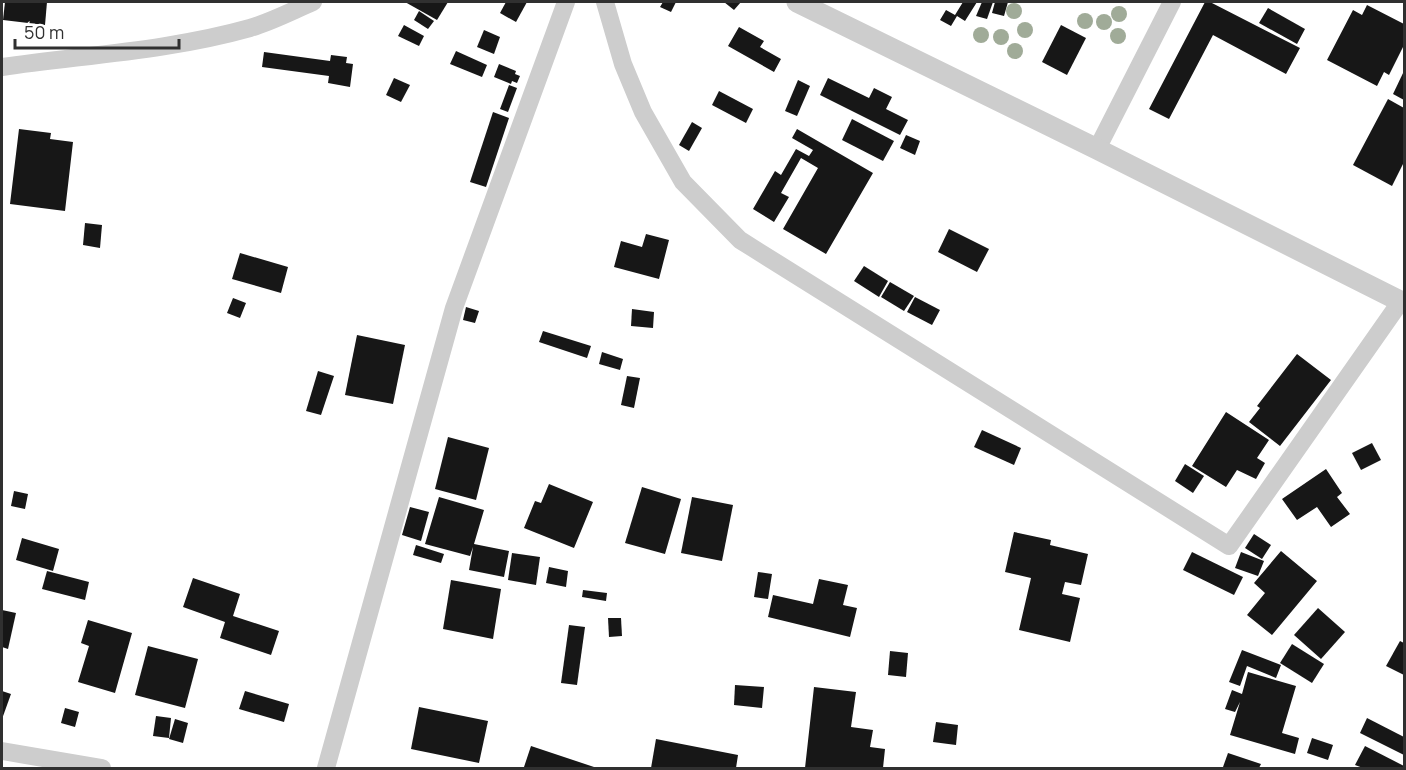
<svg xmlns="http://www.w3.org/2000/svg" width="1406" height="770" font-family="Manrope,sans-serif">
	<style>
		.building { fill: #171717 }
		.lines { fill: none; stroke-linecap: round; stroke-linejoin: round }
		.minor { stroke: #cdcdcd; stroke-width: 18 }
		.tertiary { stroke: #cdcdcd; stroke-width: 21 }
		.tree { fill: #a0ab98 }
	</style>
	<rect width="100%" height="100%" fill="#fff"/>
	<!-- building -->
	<g class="building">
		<polygon points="5,2 47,2 45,25 3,20"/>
		<polygon points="405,2 448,2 437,20"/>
		<polygon points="506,2 527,2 516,22 500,13"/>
		<polygon points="663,2 676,2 671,12 660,7"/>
		<polygon points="724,2 741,2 734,10"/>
		<polygon points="963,2 977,2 965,21 957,16 951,26 940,20 946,10 955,15"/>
		<polygon points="982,2 993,2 987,19 976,16"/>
		<polygon points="995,2 1008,2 1004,16 992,13"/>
		<polygon points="1205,2 1210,2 1300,48 1286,74 1213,35 1169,119 1149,109"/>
		<polygon points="1367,5 1404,24 1404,45 1389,75 1384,72 1377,86 1327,60 1353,10 1362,15"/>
		<polygon points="1268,8 1305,29 1297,44 1259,23"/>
		<polygon points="419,11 434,21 428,29 414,20"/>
		<polygon points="404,25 424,36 419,46 398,36"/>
		<polygon points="1061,25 1086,38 1067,75 1042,62"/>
		<polygon points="739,27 764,41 760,47 781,59 774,72 728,46"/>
		<polygon points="484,30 500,37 494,54 477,47"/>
		<polygon points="456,51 487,65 482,77 450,64"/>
		<polygon points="264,52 330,61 331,55 347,57 346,63 353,64 350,87 328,83 329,76 262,67"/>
		<polygon points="499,64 516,71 515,74 520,76 517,83 512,81 511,84 494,77"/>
		<polygon points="1404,71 1404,100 1393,94"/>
		<polygon points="394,78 410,85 401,102 386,95"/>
		<polygon points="828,78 869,98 874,88 892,97 886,109 908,120 900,135 820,95"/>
		<polygon points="798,80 810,86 797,116 785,111"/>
		<polygon points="509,85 517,88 508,112 500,109"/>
		<polygon points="719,91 753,109 746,123 712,105"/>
		<polygon points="1388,99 1404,108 1404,162 1392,186 1353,165"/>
		<polygon points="493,112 509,118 486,187 470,182"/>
		<polygon points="852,119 894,141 883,161 842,140"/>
		<polygon points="692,122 702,128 689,151 679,145"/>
		<polygon points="19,129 51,133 50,139 73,142 65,211 10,204"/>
		<polygon points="797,129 873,173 826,254 783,229 818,168 801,158 781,193 789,197 774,222 753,209 775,171 781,175 796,149 809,156 813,150 792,138"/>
		<polygon points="906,135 920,141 915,155 900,148"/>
		<polygon points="85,223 102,225 100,248 83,245"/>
		<polygon points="949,229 989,249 977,272 938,252"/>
		<polygon points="646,234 669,240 659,279 614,267 621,241 642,247"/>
		<polygon points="240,253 288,267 281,293 232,279"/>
		<polygon points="864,266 888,281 879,297 854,281"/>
		<polygon points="890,282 914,296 904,311 881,297"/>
		<polygon points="915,297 940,310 932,325 907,312"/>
		<polygon points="233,298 246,303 240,318 227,313"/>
		<polygon points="466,307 479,311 475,323 463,320"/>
		<polygon points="632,309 654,312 653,328 631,326"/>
		<polygon points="543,331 591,346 587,358 539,342"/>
		<polygon points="357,335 405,345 393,404 345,395"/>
		<polygon points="602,352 623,359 620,370 599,364"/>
		<polygon points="1297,354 1331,380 1280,446 1249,422 1260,408 1257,406"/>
		<polygon points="318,371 334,376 321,415 306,411"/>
		<polygon points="627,376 640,378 634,408 621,405"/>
		<polygon points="1226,412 1269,440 1257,458 1265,463 1256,479 1237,470 1226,487 1192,466"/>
		<polygon points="982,430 1021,448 1014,465 974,447"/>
		<polygon points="448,437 489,448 476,500 435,489"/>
		<polygon points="1372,443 1381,460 1361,470 1352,453"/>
		<polygon points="1185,464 1204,476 1193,493 1175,481"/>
		<polygon points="1326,469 1342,493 1337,497 1350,514 1331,527 1317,507 1297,520 1282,499"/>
		<polygon points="549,484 593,502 574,548 524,528 535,501 541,503"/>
		<polygon points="642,487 681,499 665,554 625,543"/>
		<polygon points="14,491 28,494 25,509 11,506"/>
		<polygon points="439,497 484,510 474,544 509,551 504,577 469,570 473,547 470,556 425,544"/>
		<polygon points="692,497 733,505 722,561 681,553"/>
		<polygon points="410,507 429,512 421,541 402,535"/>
		<polygon points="1014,532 1051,540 1050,545 1088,554 1081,585 1065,582 1062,594 1080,598 1070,642 1019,630 1031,578 1005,572"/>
		<polygon points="1254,534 1271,545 1262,559 1245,548"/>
		<polygon points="22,538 59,549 53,571 16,560"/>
		<polygon points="416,545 444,554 441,563 413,555"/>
		<polygon points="1281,551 1317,581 1272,635 1247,615 1265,593 1254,583"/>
		<polygon points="1192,552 1243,577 1234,595 1183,570"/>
		<polygon points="1241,552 1264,561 1258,576 1235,568"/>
		<polygon points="512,553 540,557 536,585 508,580"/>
		<polygon points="549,567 568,571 566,587 546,583"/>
		<polygon points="47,571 89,582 85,600 42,589"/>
		<polygon points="758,572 772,574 768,599 754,597"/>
		<polygon points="193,578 240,594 233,616 279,631 271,655 220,638 225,622 183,607"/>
		<polygon points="819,579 848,585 843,605 857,608 850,637 768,617 773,595 813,604"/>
		<polygon points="451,580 501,589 493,639 443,629"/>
		<polygon points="583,590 607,593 606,601 582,597"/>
		<polygon points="1318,608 1345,632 1321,659 1294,635"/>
		<polygon points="2,610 16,613 8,649 2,647"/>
		<polygon points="608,618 621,618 622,636 609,637"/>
		<polygon points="88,620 132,633 115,693 78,682 89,646 81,643"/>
		<polygon points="569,625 585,627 577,685 561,683"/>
		<polygon points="1400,641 1404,643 1404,675 1386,666"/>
		<polygon points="1292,644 1324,664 1312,683 1280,663"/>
		<polygon points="148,646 198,659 185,708 135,695"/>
		<polygon points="1242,650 1281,665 1276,678 1247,666 1240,686 1229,682"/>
		<polygon points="890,651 908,653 906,677 888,675"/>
		<polygon points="1248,672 1296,686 1282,733 1299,738 1295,754 1230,735 1240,702 1235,712 1225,709 1232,690 1242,694"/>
		<polygon points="735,685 764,687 762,708 734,705"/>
		<polygon points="814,687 856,692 851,727 873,730 870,747 885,749 883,768 805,768"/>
		<polygon points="2,691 11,694 2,719"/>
		<polygon points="245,691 289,704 284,722 239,709"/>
		<polygon points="419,707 488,721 479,763 411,749"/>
		<polygon points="65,708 79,712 75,727 61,723"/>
		<polygon points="156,716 171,718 169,738 153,736"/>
		<polygon points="1367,718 1404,737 1404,755 1360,733"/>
		<polygon points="175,719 188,723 183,743 169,739"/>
		<polygon points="936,722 958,725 956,745 933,742"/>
		<polygon points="1312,738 1333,745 1328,760 1307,753"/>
		<polygon points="656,739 738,755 736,768 651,768"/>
		<polygon points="531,746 597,768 524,767"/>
		<polygon points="1365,746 1404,766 1404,768 1363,768 1355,765"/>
		<polygon points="1228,753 1261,764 1259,768 1223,767"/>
	</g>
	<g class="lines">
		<!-- minor -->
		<g class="minor">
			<polyline points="605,2 623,64 643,112 683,182 740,240 1229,546 1401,301"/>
			<path d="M2,67C84,55 168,51 250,28C271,22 292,11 313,2"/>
			<polyline points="1097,149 1172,2"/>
			<polyline points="2,751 102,768"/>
			<polyline points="326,768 454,308 566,2"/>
		</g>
		<!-- tertiary -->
		<polyline class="tertiary" points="797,2 1097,149 1404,303"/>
	</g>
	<!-- trees -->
	<g class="tree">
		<circle cx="1014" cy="11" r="8"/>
		<circle cx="1119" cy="14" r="8"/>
		<circle cx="1085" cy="21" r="8"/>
		<circle cx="1104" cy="22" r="8"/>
		<circle cx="1025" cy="30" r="8"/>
		<circle cx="981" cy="35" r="8"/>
		<circle cx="1118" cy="36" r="8"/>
		<circle cx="1001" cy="37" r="8"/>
		<circle cx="1015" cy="51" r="8"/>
	</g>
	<!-- border -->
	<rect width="1406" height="770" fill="none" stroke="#303030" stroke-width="6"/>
	<!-- scale -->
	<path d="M15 39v9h164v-9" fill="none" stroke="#303030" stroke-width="3"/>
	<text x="24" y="39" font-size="18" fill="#303030" stroke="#ffffff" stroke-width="4.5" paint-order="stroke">50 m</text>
</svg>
